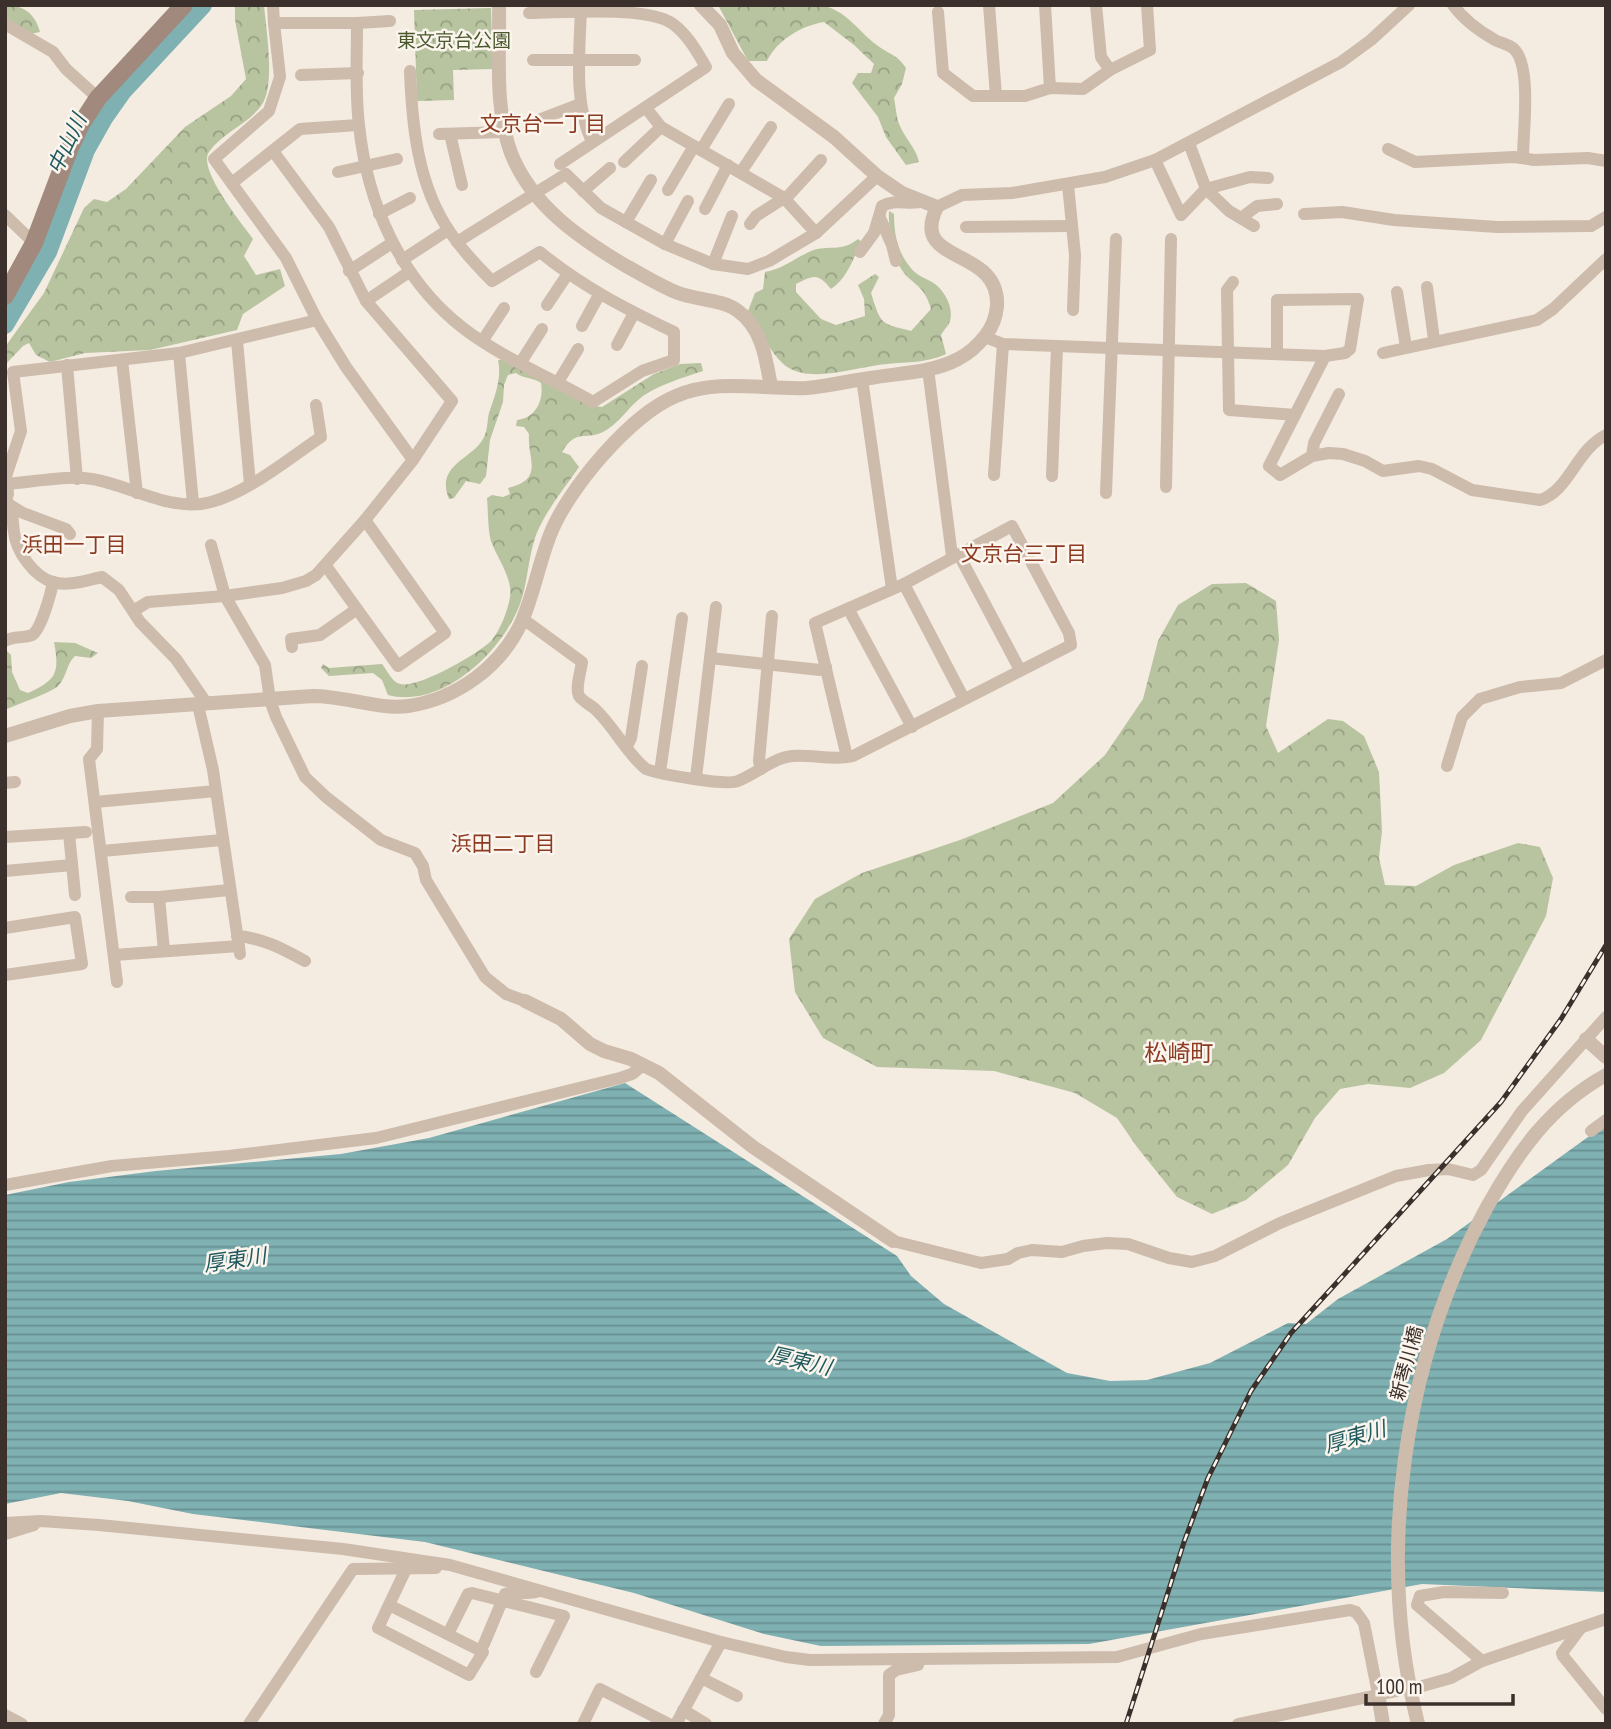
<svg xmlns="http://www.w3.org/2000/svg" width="1611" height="1729" font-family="'PT Sans Narrow','Noto Sans JP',sans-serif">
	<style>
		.forest { fill: url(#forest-crowns) }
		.water { fill: url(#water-rules) }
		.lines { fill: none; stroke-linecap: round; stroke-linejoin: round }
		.river { stroke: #7fb0b2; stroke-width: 18 }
		.minor { stroke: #cdbbac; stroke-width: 12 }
		.tertiary { stroke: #cdbbac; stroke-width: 14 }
		.secondary { stroke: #a18a7d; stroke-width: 18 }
		.rail-casing { stroke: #3b302b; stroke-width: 5 }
		.rail { stroke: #fbf5ee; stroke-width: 2.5; stroke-dasharray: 8; stroke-linecap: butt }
		.labels { text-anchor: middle; stroke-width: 5; stroke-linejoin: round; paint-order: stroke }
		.park-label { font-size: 19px; fill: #4a5a2e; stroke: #fbf5ee }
		.street-label { font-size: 19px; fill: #3b302b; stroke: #fbf5ee }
		.neighbourhood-label { font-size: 21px; fill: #8c3b22; stroke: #fbf5ee }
		.water-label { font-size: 21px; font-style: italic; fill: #1f5a5e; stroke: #fbf5ee }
		.quarter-label { font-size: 23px; fill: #8c3b22; stroke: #fbf5ee }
	</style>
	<defs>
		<pattern id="forest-crowns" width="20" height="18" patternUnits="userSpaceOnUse" patternTransform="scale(1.75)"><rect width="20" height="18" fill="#b8c4a0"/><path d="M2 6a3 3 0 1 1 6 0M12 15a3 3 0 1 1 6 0" fill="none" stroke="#97a083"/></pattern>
		<pattern id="water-rules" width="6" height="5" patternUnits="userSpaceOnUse" patternTransform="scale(1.75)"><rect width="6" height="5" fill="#7fb0b2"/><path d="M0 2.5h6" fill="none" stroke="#699091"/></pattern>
	</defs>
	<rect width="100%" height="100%" fill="#f4ebe1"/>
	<!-- forest -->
	<g class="forest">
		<path d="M5,5C24,5 35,14 40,32L30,34L5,19Z"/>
		<path d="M235,5H264C266,30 276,86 261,106C248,124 222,133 209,152C197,169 242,224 253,239L244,256L256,275L280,269L285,286L243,314L237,330L150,350L85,353L50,362L36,355L29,343L23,346L5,365V347L44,293L84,208L94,199L107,202L126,189L185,127L231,96L246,79L235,20Z"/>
		<path d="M718,5H818C847,8 858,33 881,48C893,56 897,55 906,68L902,84L894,98C896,107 896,118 900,126C906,140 916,148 919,162L906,165L886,137L878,117L852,83L858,73H871L874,64L854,45L824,22C801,26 777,40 767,61H748Z"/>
		<polygon points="491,8 493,69 453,70 454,100 417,101 414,10"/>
		<path d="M889,211L894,214C894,233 897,251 910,267C916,275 923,277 932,282C944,289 954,307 950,321C949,325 943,331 941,335L946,354C927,363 908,362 887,364C860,366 814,383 789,368C773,359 758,327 748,311L755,293L763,289L765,272C783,269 795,258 811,251C829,244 841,253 858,239L862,242C852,259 848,278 831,289C817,272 813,276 796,284V292L821,319L836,325L865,316L864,299L858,285L875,274L879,277L871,293C881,324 879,323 911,331L931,309C924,282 909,285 899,265C892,252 888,225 889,211Z"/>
		<path d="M498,360H508L588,405L602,407L654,374L680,364L701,363L703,371C682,378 661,384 643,396C629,406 618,425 603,432C583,441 577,428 562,452L570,455L579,467C564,489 546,510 536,535C528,557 528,582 520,604C502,652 442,709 388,695L382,680L373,673L329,676L321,668L323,664L329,668L382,664C387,670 392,682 400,684C417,689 478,654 491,641C500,631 508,610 510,597C513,578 497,558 491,541C488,532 488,510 487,498L492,495L503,497L510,494L508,488C545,479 527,459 529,434L524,427L516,426L517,420C536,418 544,400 541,383C532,377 524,379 516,373L508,375L504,385L503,402L490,440L486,476L480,484L466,481L454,498L449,499C435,465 471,460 483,439C488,431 487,421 489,413C495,395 502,378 498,360Z"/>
		<polygon points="1246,583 1276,601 1279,640 1266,726 1278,753 1328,719 1343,721 1364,736 1379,772 1382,831 1379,858 1385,885 1416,886 1454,865 1518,843 1540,847 1553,878 1546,916 1481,1040 1444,1073 1410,1088 1368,1084 1340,1089 1315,1118 1288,1165 1246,1200 1212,1214 1177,1197 1137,1147 1117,1118 1075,1093 994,1071 877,1067 823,1038 795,992 789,939 815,899 862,873 960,840 1053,803 1105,755 1143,699 1158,641 1178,605 1212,584"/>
		<path d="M54,642L75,643L98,653L91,658L75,656C66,664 67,677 58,686C51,693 17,704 5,710V649L11,655L12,672L20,690L28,693C56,680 60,674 54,642Z"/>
	</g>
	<!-- water -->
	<polygon class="water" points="625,1083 897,1256 911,1276 944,1304 1067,1373 1110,1381 1147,1380 1210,1363 1288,1323 1306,1324 1338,1299 1447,1239 1606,1124 1606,1592 1422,1584 1089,1644 821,1646 764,1634 634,1593 425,1542 193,1514 128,1501 61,1493 5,1504 5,1195 69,1182 156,1171 341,1154 429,1138"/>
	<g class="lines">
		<!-- river -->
		<polyline class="river" points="5,325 48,252 86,150 104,118 123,91 203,5"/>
		<!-- minor -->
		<g class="minor">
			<polyline points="273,5 274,23"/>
			<polyline points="989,5 996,96"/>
			<polyline points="1096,5 1101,57 1110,70 1150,50 1147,5"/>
			<path d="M1453,5C1464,20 1479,31 1495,40C1501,43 1510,45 1514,49C1532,66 1523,133 1523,157"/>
			<path d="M581,6C580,50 573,101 592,142"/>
			<polyline points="938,12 943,73 973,96 1025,96 1050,88 1045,5"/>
			<path d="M529,13C562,13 648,5 673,24C688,35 697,52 706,67L560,164"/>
			<polyline points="390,21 357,23 274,23 280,77 269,111 214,159 286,258 317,320 346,367 413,460"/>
			<path d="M357,23C357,57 355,92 359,125C367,203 400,279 463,328C499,356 553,379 593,402L642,371L674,360V332C626,309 581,286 540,252L492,281C477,266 462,250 450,232C418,186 412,126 410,71"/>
			<polyline points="5,24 53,52 66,69 98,98"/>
			<polyline points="533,60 635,60"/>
			<polyline points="301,75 358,73"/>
			<polyline points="1050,88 1083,89 1110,70"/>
			<polyline points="646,108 661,127 784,198 816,233"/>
			<polyline points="533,122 580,104"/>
			<polyline points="439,134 505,132"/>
			<polyline points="450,134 462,185"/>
			<polyline points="1189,143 1206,189 1250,177 1268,178"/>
			<polyline points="1388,149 1415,162 1514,157 1534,160 1588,158 1606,161"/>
			<polyline points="701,150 729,104"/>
			<polyline points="1155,160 1181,215 1206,189 1229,211 1254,226"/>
			<polyline points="624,162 661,127"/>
			<polyline points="338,172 397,159"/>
			<polyline points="741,172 771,127"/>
			<polyline points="232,183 300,129 358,125"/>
			<polyline points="1068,185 1075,255 1073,310"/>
			<polyline points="668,190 694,146"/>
			<polyline points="583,191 610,168"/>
			<polyline points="937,207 962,195 1012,193 1105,177 1155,160 1341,62 1371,40 1409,5"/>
			<polyline points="705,209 728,165"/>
			<polyline points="379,214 410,198"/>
			<polyline points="1304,214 1342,212 1394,220 1497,227 1591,226 1606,217"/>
			<polyline points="5,215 34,243"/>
			<polyline points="880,218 892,245 896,261"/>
			<polyline points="1241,218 1257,206 1277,204"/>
			<polyline points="626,222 651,180"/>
			<polyline points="750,224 756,216 789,195 821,160"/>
			<polyline points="966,227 1070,226"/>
			<polyline points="457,242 566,174 601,208 665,244 713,264 748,269 769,261 816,233 877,176"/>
			<polyline points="665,244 688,201"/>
			<path d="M860,252L874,233L882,206C896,198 909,206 924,201"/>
			<polyline points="402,260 448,230"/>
			<polyline points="713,264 732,216"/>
			<polyline points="349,271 392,243"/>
			<polyline points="1233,282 1227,290 1229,410 1295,415"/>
			<polyline points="1427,287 1434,340"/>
			<polyline points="1397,292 1406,347"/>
			<polyline points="366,301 409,272"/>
			<polyline points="547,305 567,275"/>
			<polyline points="582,326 599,295"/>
			<polyline points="985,337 1003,344 1325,356 1345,353 1350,349 1358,299 1277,300 1277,353"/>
			<polyline points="483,340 504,308"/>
			<polyline points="237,341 250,484"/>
			<polyline points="617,345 634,313"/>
			<polyline points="179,353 193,503"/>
			<polyline points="1383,353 1537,320 1553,309 1606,259"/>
			<path d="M1325,356L1269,466L1280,475L1312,456L1329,453L1343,454L1365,461L1383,471L1419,466L1432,469L1472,490L1540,500C1569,491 1576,450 1606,435"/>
			<polyline points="122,360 137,493"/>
			<polyline points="521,362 542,329"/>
			<polyline points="67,365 77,479"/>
			<polyline points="928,369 952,556"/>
			<polyline points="862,379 892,589"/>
			<polyline points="558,382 578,349"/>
			<polyline points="1312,456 1314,443 1339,394"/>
			<polyline points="994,475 1003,344"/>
			<polyline points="1052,476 1057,346"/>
			<path d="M7,484C32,482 67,475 92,479C130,485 171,513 211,502C249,492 288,459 321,437L316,405"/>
			<polyline points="1166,487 1171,239"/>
			<polyline points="1106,493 1116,239"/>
			<polyline points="10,505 23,513 66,529 70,534"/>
			<polyline points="211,545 225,596 265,665 270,700 276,717 305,777 326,797 381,840 415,853 423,866 426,880 485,977 506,994 525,1001"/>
			<polyline points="959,555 1020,670"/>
			<polyline points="326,566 398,666 445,633 365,520"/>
			<polyline points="904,584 964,699"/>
			<polyline points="849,610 912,727"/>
			<polyline points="133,611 148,602 225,596 282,588 306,581 316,575 365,520 413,460 452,401 366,301 329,227 273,151"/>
			<path d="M523,619L582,662C581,671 575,688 579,696C582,701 591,705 596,710C615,728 626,753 646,769C659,774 726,786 738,781C756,774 773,758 792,756C812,754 833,761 853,756L1071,645L1069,633L1012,526L904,584L815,623L847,757"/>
			<path d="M5,641C14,635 23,639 32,635C41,630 51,593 53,582"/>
			<polyline points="292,647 291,639 320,635 357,609"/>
			<polyline points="710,658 820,670 826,667"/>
			<path d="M207,704L176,659L140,622L119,590L102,577C87,580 68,587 53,582C34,577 16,551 14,532C12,521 14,509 6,500L8,494L6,476L21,431L13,372L179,353L317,320"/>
			<polyline points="198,705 213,770 240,954"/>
			<polyline points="98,711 97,749 89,759 117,982"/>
			<polyline points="627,746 631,738 642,666"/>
			<polyline points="1447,766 1462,717 1480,699 1520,687 1561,683 1606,660"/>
			<polyline points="761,769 759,761 772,616"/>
			<polyline points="660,772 682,618"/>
			<polyline points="696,778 716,607"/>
			<polyline points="5,783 15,782"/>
			<polyline points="95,802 216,791"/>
			<polyline points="69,833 75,895"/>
			<polyline points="5,837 86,832"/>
			<polyline points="102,851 222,840"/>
			<polyline points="5,871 72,865"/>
			<polyline points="131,897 159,897 229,890"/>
			<polyline points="159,897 164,951"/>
			<polyline points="5,928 75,917 82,964 5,975"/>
			<path d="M237,936C263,938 283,949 305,961"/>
			<polyline points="114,955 239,946"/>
			<polyline points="1591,1131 1606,1120"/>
			<polyline points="5,1185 112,1166 229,1156 376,1138 620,1078 632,1074 643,1065"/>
			<polyline points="893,1241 981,1263 1008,1259 1018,1253 1032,1250 1062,1252 1083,1246 1107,1243 1128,1244 1169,1258 1192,1262 1215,1256 1280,1223 1396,1176 1429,1170 1448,1169 1473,1175 1481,1170 1522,1111 1606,1017"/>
			<polyline points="5,1523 41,1521 99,1525 343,1549 450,1565 721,1642 786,1657 810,1660 1117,1657 1201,1634 1350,1610 1356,1612 1364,1623 1378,1694"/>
			<polyline points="5,1534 34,1525"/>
			<polyline points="389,1605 483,1652 469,1675 378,1628 406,1569"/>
			<polyline points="451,1628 468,1594 472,1593 564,1616 536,1672"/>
			<polyline points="1580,1629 1562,1653 1563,1656 1606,1709"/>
			<path d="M484,1644L505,1594C517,1590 524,1596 540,1591"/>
			<polyline points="1482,1661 1417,1605 1420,1596 1444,1592 1503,1593"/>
			<polyline points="701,1678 737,1696"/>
			<polyline points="1419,1687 1451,1678 1482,1661 1606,1619"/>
			<polyline points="683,1710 706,1724"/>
			<polyline points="5,1715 22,1724"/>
			<polyline points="249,1724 353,1569 436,1568"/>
			<polyline points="583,1724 600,1689 669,1724"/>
			<polyline points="676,1724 721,1642"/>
			<polyline points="884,1724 889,1715 889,1675 896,1670 918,1665"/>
			<polyline points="1238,1724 1397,1691"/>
		</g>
		<!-- tertiary -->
		<g class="tertiary">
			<path d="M499,5C500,53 494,107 511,153C532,206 579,238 626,266C643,275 660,286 678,293C696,300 722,299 738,311C763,329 766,360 771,387"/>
			<path d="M5,736L70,716L98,711L313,696C345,696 379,710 408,706C457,699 502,666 522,621C534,593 539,563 550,535C567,490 631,414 676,396C718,378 763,390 807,388C828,386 849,381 870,378C898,373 932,373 958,359C968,354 979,344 986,335C993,326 996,317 997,306C1000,245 908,266 937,207L902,193L877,176L834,137L756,80L733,53L720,25L701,5"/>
			<polyline points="525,1001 561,1019 590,1044 604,1051 631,1059 659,1073 753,1147 893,1241"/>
			<polyline points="1586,1039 1606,1057"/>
			<polyline points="1378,1694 1383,1724"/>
			<path d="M1418,1724C1375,1553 1403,1361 1487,1207C1517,1153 1550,1106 1606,1075"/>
		</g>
		<!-- secondary -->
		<polyline class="secondary" points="5,296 34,243 69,150 81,124 98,98 184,5"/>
		<!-- rail casing -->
		<g class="rail-casing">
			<polyline id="rail" points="1126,1724 1184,1542 1208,1478 1251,1391 1291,1333 1501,1102 1561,1019 1606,945"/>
		</g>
		<!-- rail -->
		<use href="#rail" class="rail"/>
	</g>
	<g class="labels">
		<!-- park labels -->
		<g class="park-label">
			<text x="454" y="47">東文京台公園</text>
		</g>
		<!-- street labels -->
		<g class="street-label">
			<text transform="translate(1406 1363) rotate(-75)" y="7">新琴川橋</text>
		</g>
		<!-- neighbourhood labels -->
		<g class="neighbourhood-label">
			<text x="543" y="131">文京台一丁目</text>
			<text x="74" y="552">浜田一丁目</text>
			<text x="1024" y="561">文京台三丁目</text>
			<text x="503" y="851">浜田二丁目</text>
		</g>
		<!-- water labels -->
		<g class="water-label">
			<text transform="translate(67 144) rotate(-65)" y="7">中山川</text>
			<text transform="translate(235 1260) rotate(-8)" y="7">厚東川</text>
			<text transform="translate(800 1361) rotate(13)" y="7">厚東川</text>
			<text transform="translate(1355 1437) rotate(-16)" y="7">厚東川</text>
		</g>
		<!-- quarter labels -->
		<g class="quarter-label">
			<text x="1179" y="1061">松崎町</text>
		</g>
	</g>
	<!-- border -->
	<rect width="1611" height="1729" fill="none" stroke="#3b302b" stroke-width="14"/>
	<!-- scale -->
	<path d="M1366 1694v10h147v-10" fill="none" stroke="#3b302b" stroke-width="3.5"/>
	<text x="1376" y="1694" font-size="21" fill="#3b302b" stroke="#fbf5ee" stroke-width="5" paint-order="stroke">100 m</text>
</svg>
